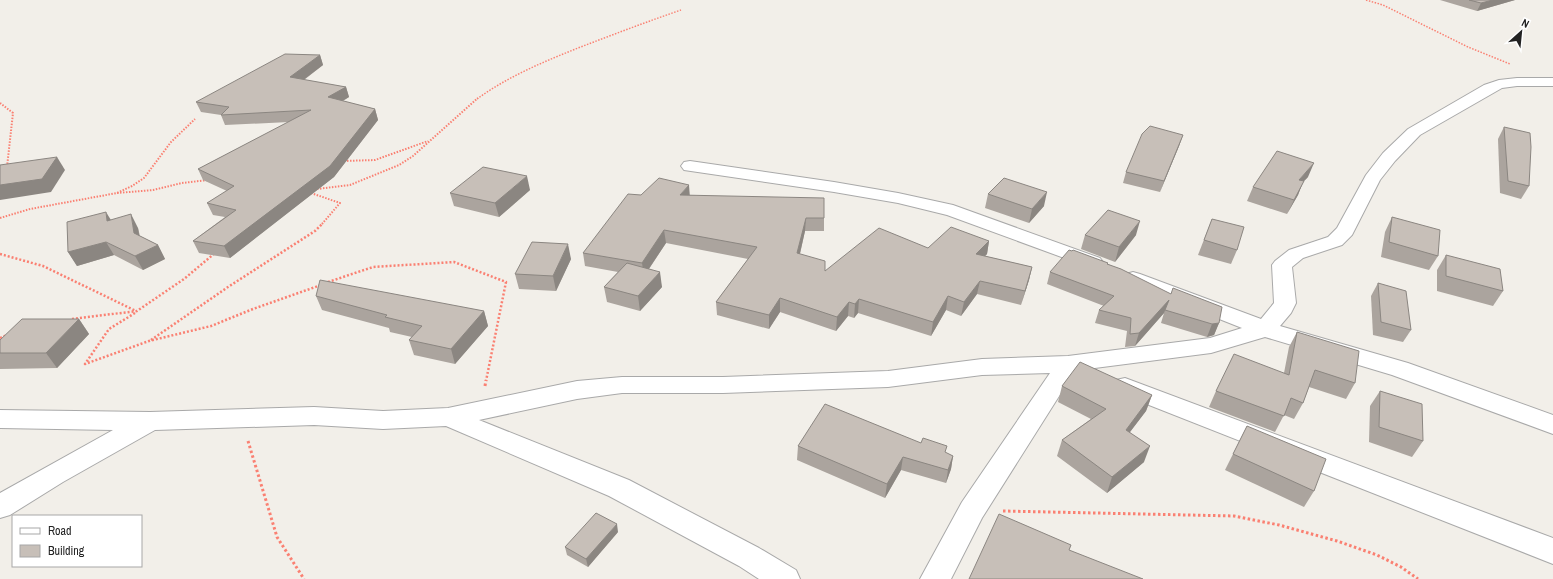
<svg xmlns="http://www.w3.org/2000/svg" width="1553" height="579" font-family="'Archivo Narrow',sans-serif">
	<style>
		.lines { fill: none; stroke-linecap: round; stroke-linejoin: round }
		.minor-casing { stroke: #a9a9a9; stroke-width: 2 }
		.path-far3 { stroke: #fa8072; stroke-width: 1.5; stroke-dasharray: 1.5 1.5; stroke-linecap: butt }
		.path-far2 { stroke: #fa8072; stroke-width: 2; stroke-dasharray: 1.5 1.5; stroke-linecap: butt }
		.path-far1 { stroke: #fa8072; stroke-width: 2.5; stroke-dasharray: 2 2; stroke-linecap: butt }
		.path { stroke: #fa8072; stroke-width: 3; stroke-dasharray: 2.5 2.5; stroke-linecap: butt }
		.minor { fill: #fff; fill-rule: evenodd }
		.wall { fill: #aba49e }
		.shaded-wall { fill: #8b8681 }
		.building { fill: #c7bfb8; stroke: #8b8681 }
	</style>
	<rect width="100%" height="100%" fill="#f2efe9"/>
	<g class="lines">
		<!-- minor casing -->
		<g class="minor-casing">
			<g id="minor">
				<polygon points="1517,78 1553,78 1553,86 1517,86 1502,88 1420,135 1395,161 1380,180 1352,235 1342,245 1303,258 1292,267 1296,303 1291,313 1280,326 1408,363 1553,415 1553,434 1392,375 1265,337 1211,353 1087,369 1085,373 1077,375 1073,374 982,518 951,579 920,579 962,502 1050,373 982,375 888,387 723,393 622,393 577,399 479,420 629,480 759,548 796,570 800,579 759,579 739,566 609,496 446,426 383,429 314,425 155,430 63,482 10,515 0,518 0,493 113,430 0,428 0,410 150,412 314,407 383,411 448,408 577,381 622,377 723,377 888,371 982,359 1068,356 1210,338 1242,328 1126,282 1123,278 1126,274 1133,272 1140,274 1261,319 1274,303 1272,265 1275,261 1289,250 1328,237 1337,228 1366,175 1383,153 1408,129 1484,85 1499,80"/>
				<polygon points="690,161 834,182 898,193 953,205 1100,258 1103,262 1100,266 1093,268 1086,266 947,215 898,203 834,192 684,170 681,166 684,162"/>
				<polygon points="1125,378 1553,538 1553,564 1116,392 1113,386 1116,380"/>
			</g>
		</g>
		<!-- path-far3 -->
		<g class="path-far3">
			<polyline points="1366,0 1383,5 1468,47 1510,64"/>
			<path d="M477,99C507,77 543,62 578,48C612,35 646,22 681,10"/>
		</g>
		<!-- path-far2 -->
		<g class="path-far2">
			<polyline points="0,103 13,113 7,167"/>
			<polyline points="344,161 375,160 428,141"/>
			<polyline points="317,189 350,185 399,165 413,156 478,98"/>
			<polyline points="117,193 153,190 182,183 208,180"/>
			<polyline points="311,193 340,203 322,224"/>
			<polyline points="0,218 30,209 117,193 132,186 144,178 171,142 195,119"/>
		</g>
		<!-- path-far1 -->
		<g class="path-far1">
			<polyline points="0,254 43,266 136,311"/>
			<polyline points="328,282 373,267 454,262 506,282 486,381"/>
			<polyline points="135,313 109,329 85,364 149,341 211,326 253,309 321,285"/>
			<polyline points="72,319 137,311 184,279 215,253"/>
			<polyline points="0,338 7,335"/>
			<polyline points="151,340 228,287 315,231 323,223"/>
		</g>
		<!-- path -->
		<g class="path">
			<polyline points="485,386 486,380"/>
			<polyline points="248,441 277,537 304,579"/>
			<polyline points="1003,511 1234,516 1279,525 1337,541 1377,555 1401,567 1418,579"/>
		</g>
		<!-- minor -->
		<use href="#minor" class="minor"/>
	</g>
	<!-- wall -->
	<g class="wall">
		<polygon points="1440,0 1515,0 1477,11"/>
		<polygon points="320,55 323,65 304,80 346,87 349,97 343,101 375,109 378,120 334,177 230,258 199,253 193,241 225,217 213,215 207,203 227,191 203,180 198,169 289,122 225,125 221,115 201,112 196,102"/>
		<polygon points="1504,127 1529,186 1521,199 1500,193 1498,139"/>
		<polygon points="1183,135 1179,146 1160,192 1123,183 1126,172"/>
		<polygon points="1308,177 1303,182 1298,195 1287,214 1247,201 1253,187"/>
		<polygon points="530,190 499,217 454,206 450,193"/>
		<polygon points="988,194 1044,206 1029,223 985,208"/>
		<polygon points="641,195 690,195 824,218 824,231 805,231 800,254 825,271 928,248 989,241 987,254 985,256 1032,267 1029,280 1021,305 977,294 961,316 946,310 931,336 858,313 854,318 848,316 836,331 780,312 769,329 717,315 716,302 748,259 666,243 649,269 662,287 640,311 607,302 604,287 618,272 585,266 583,253"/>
		<polygon points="1392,217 1438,256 1429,270 1381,257 1385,232"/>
		<polygon points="1212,219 1237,250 1231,264 1198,255"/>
		<polygon points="111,220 138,228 140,236 158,245 165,259 143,270 114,255 77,266 68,252"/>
		<polygon points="1085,235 1136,235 1115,262 1081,249"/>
		<polygon points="1446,255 1503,291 1493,306 1437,291 1437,270"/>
		<polygon points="571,259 556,291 519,289 515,274"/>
		<polygon points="1108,263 1108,264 1219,323 1214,335 1207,337 1161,323 1164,313 1135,346 1125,347 1127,331 1095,323 1099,310 1104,306 1047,284 1050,272"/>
		<polygon points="1378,283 1411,330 1403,342 1373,335 1371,296"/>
		<polygon points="316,296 484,311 488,326 455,364 414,355 409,340 412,337 390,332 389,328 322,310"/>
		<polygon points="79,319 89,334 57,368 0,369 0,340"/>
		<polygon points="1297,332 1355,383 1346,399 1309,387 1303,403 1294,419 1284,415 1275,432 1209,407 1216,391 1284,373 1289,347"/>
		<polygon points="1062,386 1152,395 1146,411 1130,432 1144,462 1107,493 1057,456 1062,440 1091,419 1058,402"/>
		<polygon points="1380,391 1423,441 1412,457 1369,442 1370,406"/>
		<polygon points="1247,426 1314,491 1304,507 1225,470"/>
		<polygon points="798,446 946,453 953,456 951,469 946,483 901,470 885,498 797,460"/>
		<polygon points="618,532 588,567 567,555 565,547"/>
	</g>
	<!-- shaded-wall -->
	<g class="shaded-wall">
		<polygon points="1493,0 1515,0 1477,11 1481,3"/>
		<polygon points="320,55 323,65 294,87 290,77"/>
		<polygon points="346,87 349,97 332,107 328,97"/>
		<polygon points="375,109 378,120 334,177 230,258 224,246"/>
		<polygon points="1183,135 1179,146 1160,192 1164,181"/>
		<polygon points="57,157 65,170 51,192 0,200 0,185"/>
		<polygon points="1314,163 1308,177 1303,182 1298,195 1287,214 1294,200 1299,180"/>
		<polygon points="527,176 530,190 499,217 495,203"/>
		<polygon points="689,185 690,198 680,195"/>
		<polygon points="1047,192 1044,206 1029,223 1032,209"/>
		<polygon points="106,212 114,225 107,221"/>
		<polygon points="131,214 138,228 141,247 134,233"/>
		<polygon points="806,218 805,231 797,266 797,253"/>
		<polygon points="1140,221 1136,235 1115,262 1119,247"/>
		<polygon points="664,230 666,243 644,276 642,263"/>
		<polygon points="989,241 987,254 974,267 976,254"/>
		<polygon points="106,242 114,255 77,266 68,252"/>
		<polygon points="568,244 571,259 556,291 553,276"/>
		<polygon points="158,245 165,259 143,270 135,256"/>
		<polygon points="1032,267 1029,280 1021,305 1025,291"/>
		<polygon points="660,272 662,287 640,311 638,296"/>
		<polygon points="980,281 977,294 961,316 964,302"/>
		<polygon points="948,296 946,310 931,336 933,322"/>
		<polygon points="780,298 780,312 769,329 769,315"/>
		<polygon points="859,299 858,313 854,318 855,304"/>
		<polygon points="1169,300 1164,313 1135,346 1139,333"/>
		<polygon points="849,302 848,316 836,331 837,317"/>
		<polygon points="484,311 488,326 455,364 451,349"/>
		<polygon points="79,319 89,334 57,368 46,353"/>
		<polygon points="1219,323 1214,335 1207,337 1212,324"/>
		<polygon points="1152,395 1146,411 1120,445 1126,430"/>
		<polygon points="1150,446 1144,462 1107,493 1112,477"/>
		<polygon points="953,456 951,469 946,483 948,470"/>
		<polygon points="903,457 901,470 885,498 887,484"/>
		<polygon points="617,524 618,532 588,567 586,559"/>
	</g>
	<!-- building -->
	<g class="building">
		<polygon points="1469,0 1493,0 1481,3"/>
		<polygon points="285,54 320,55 290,77 346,87 328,97 375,109 330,166 224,246 193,241 236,210 207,203 234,186 198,169 311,110 221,115 229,107 196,102"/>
		<polygon points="1150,126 1183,135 1164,181 1126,172 1142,134"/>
		<polygon points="1504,127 1530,133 1531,147 1529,186 1508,181"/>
		<polygon points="1277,151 1314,163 1299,180 1304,181 1294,200 1253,187"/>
		<polygon points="57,157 42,179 0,185 0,165"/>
		<polygon points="483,167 527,176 495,203 450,193"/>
		<polygon points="659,178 689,185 680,195 824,198 824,218 806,218 797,253 825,261 825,271 879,228 928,248 951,227 989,241 976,254 1032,267 1025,291 980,281 964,302 948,296 933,322 859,299 855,304 849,302 837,317 780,298 769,315 716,302 757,247 664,230 642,263 583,253 628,194 641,195"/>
		<polygon points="1004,178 1047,192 1032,209 988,194"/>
		<polygon points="1108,210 1140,221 1119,247 1085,235"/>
		<polygon points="106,212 107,221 131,214 134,233 158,245 135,256 106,242 68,252 67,222"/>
		<polygon points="1392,217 1440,230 1438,256 1389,242"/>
		<polygon points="1212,219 1244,227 1237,250 1204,240"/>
		<polygon points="532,242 568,244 553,276 515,274"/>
		<polygon points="1069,250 1072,251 1073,250 1108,263 1107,264 1121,269 1171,294 1173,288 1222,307 1219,323 1212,324 1165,310 1169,300 1139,333 1130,334 1131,318 1099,310 1114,296 1050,272"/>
		<polygon points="1446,255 1500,269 1503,291 1446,276"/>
		<polygon points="627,263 660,272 638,296 604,287"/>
		<polygon points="320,280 484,311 451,349 409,340 422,326 385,317 387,315 316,296"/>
		<polygon points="1378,283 1406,291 1411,330 1381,322"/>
		<polygon points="22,319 79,319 46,353 0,353 0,340"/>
		<polygon points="1297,332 1359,351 1355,383 1315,370 1303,403 1291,398 1284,416 1216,391 1234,354 1289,375"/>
		<polygon points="1080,362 1152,395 1126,430 1150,446 1112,477 1062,440 1106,409 1062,386"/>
		<polygon points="1380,391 1422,404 1423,441 1379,427"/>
		<polygon points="825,404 921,443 923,438 947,446 945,452 953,456 948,470 903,457 887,484 798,446"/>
		<polygon points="1247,426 1326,459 1314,491 1233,454"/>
		<polygon points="596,513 617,524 586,559 565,547"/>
		<polygon points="999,514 1071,545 1069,550 1143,579 969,579"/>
	</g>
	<!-- legend -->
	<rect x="12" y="515" width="130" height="52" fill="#ffffff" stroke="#a7a7a7"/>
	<rect x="20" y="528" width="20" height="6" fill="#ffffff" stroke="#a7a7a7"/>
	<text x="48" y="535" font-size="12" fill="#222222">Road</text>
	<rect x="20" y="545" width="20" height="12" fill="#c7bfb8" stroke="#a7a7a7"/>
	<text x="48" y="555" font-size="12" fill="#222222">Building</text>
	<!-- north arrow -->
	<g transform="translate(1521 32) rotate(27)" stroke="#ffffff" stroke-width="3" paint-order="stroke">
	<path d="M0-3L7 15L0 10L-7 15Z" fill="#222222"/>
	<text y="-6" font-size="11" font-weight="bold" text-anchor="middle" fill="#222222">N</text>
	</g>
</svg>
